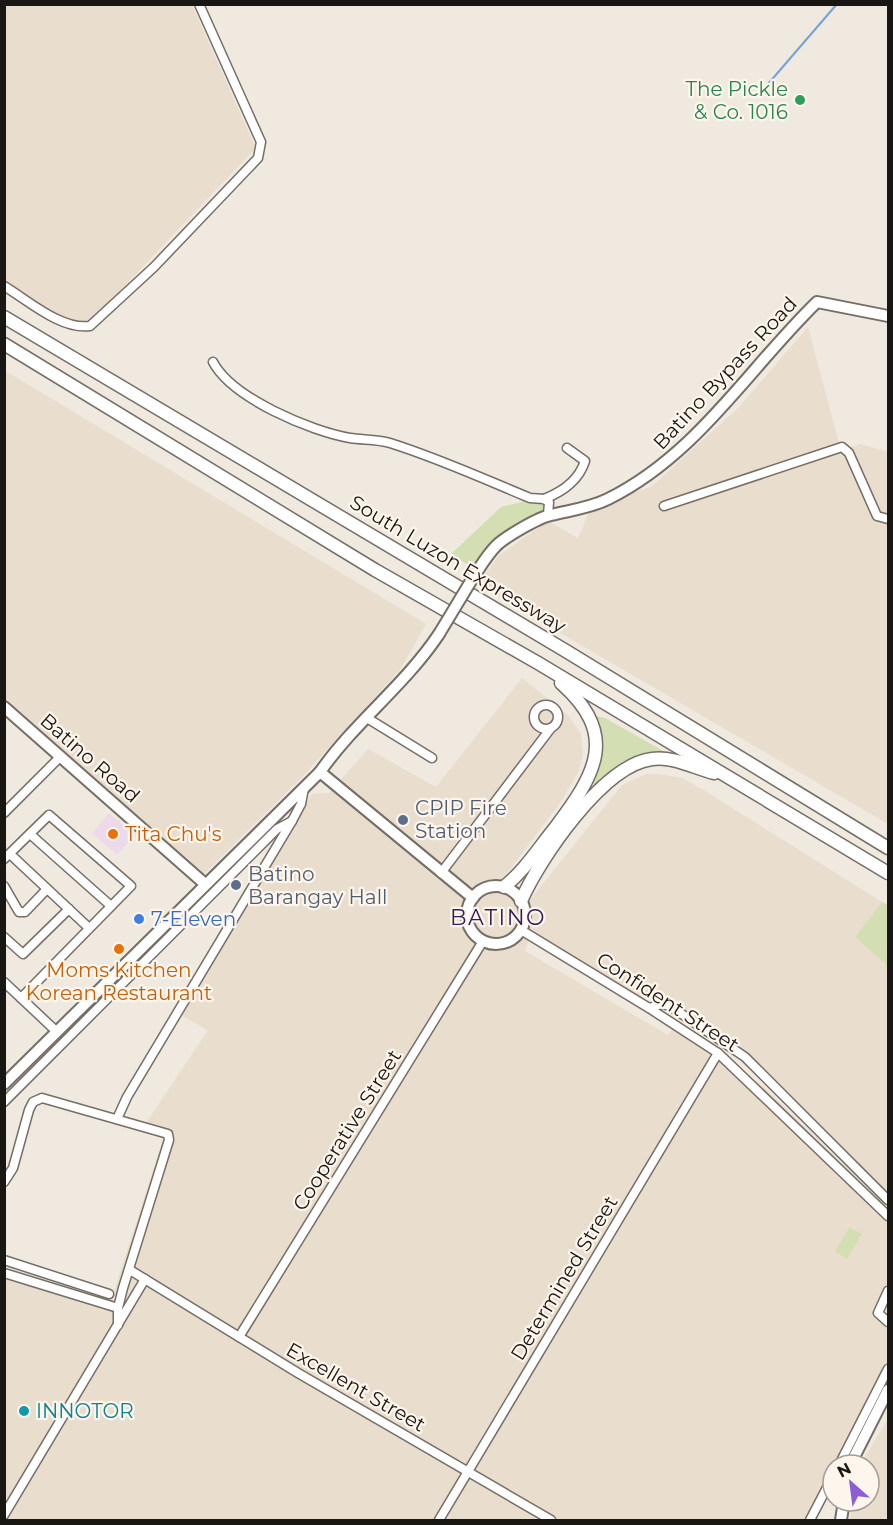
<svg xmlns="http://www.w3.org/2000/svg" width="893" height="1525" font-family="Montserrat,sans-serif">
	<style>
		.commercial { fill: #ecdaea }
		.built { fill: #e9ddce }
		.green { fill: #d3dfb2 }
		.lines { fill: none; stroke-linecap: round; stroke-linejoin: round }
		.stream { stroke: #75a1db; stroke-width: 2 }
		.minor-casing { stroke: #746e66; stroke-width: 11 }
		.major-casing { stroke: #746e66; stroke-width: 14 }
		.highway-casing { stroke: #746e66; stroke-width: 15 }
		.minor { stroke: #fff; stroke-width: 8 }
		.major { stroke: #fff; stroke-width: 10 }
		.highway { stroke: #fff; stroke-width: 12 }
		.major-bridge-casing { stroke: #746e66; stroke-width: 14; stroke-linecap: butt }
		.major-bridge { stroke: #fff; stroke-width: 10 }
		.leisure-dot { fill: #2e9e5b; stroke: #fef6ed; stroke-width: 2 }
		.service-dot { fill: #5c6f8a; stroke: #fef6ed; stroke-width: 2 }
		.food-dot { fill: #e8710a; stroke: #fef6ed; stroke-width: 2 }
		.shop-dot { fill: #3f7fe0; stroke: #fef6ed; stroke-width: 2 }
		.culture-dot { fill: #0f9aa8; stroke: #fef6ed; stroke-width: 2 }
		.labels { text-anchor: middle; stroke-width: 4.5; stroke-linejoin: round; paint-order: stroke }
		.leisure-label { font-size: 20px; fill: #27864d; stroke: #fef6ed; text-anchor: end }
		.street-label { font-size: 20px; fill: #191713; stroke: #fef6ed }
		.service-label { font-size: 20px; fill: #4e5e75; stroke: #fef6ed; text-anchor: start }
		.food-label { font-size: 20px; fill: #c56008; stroke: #fef6ed; text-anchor: start }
		.shop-label { font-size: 20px; fill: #366cbe; stroke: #fef6ed; text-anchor: start }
		.culture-label { font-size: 20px; fill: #0d838f; stroke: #fef6ed; text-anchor: start }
		.quarter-label { font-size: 22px; letter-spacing: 1.5px; fill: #351e58; stroke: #fef6ed }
	</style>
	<rect width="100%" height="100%" fill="#f0e9e0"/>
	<!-- commercial -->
	<polygon class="commercial" points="109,813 135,835 117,855 92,833"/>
	<!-- built -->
	<g class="built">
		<polygon points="4,5 192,5 254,144 253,151 93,319 86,323 65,319 5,282"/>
		<polygon points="808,327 841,450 861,444 888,452 888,824 478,585 498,556 548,521 578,538 590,510 615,498 651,487 739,407"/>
		<polygon points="4,370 426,624 400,670 303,776 202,876 5,700"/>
		<polygon points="522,678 568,715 581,734 583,754 579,771 560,803 505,876 530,900 622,785 646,774 658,774 682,778 702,789 882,902 856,937 888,966 888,1196 767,1077 647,997 635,1000 531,934 525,951 668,1035 676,1023 763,1086 888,1208 888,1296 884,1305 888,1318 888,1376 843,1465 833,1465 833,1485 815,1520 5,1520 4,1269 111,1301 163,1139 170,1133 146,1123 208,1030 180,1015 312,794 329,793 368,749 436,787"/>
		<polygon points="888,1419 888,1520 850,1520 852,1501 869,1501 869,1465 860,1465"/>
	</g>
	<!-- green -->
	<g class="green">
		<polygon points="551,495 552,515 496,539 471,567 451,554 501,507"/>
		<path d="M595,716L605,718L667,753C637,753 619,764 598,784H592C607,761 604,740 595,716Z"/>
		<polygon points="882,902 888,905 888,966 855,937"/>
		<polygon points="850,1227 862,1234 847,1259 835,1251"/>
	</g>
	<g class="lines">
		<!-- stream -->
		<polyline class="stream" points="768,84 837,4"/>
		<!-- minor casing -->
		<g class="minor-casing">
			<g id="minor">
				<path d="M4,286C29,301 61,330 90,326L154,267L258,158L261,142L199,4"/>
				<path d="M213,362C232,398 310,431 350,438C363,440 377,439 390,443C438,458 484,479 530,498L544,499L549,502L548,515"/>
				<path d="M544,499C562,492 579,480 585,461L567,448"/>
				<polyline points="664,506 842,447 849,453 877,516 888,519"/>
				<circle cx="546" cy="717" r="12"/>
				<polyline points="367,718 432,758"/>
				<polyline points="4,813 61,756"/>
				<polyline points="30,834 111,906"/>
				<polyline points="10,854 89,928"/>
				<polyline points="4,859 49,815 131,886 21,998"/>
				<polyline points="441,873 551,728"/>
				<polyline points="4,886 19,912 25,912 47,889"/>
				<polyline points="521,930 649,1008 718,1053 888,1216"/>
				<polyline points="4,937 23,954 69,909"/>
				<polyline points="4,982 56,1031"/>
				<polyline points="649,1008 662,1004 670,1006 745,1057 888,1200"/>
				<polyline points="4,1102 277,829 292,821"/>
				<polyline points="117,1119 127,1097 292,821 301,804 304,788"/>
				<polyline points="4,1182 13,1168 29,1110 33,1102 42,1098 168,1134 169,1140 123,1288 118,1308 118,1325"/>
				<polyline points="4,1260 109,1294"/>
				<polyline points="130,1270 298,1373 551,1520"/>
				<polyline points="4,1273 118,1308"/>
				<polyline points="888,1291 878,1313 888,1322"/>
				<polyline points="239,1337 483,941"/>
				<polyline points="839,1465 888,1369"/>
				<polyline points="4,1515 145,1279"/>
				<polyline points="439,1520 718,1053"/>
				<polyline points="810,1520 833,1476"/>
			</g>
		</g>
		<!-- major casing -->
		<g class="major-casing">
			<g id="major">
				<path d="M474,576C481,566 487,555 496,546C505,537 539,517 551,515C571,510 590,508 608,499C697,455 748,369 817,302L888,316"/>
				<polyline points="4,707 205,884"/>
				<polyline points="320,772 473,898"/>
				<circle cx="496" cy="915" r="29"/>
				<path d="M4,1084L320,772C355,722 405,685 439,634"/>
				<polyline points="850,1465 888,1390"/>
				<polyline points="841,1520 844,1501"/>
			</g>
		</g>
		<!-- highway casing -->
		<g class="highway-casing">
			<g id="highway">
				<polyline points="4,317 566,651 888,848"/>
				<polyline points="4,344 375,570 538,663 888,873"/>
				<path d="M504,887C525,870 538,849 555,828C595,775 620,735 561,683"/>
				<path d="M521,901C540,858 603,765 652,759C674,756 694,768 714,773"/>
			</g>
		</g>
		<!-- minor -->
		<use href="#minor" class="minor"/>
		<!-- major -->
		<use href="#major" class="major"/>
		<!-- highway -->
		<use href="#highway" class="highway"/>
		<!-- major-bridge casing -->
		<g class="major-bridge-casing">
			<polyline id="major-bridge" points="439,634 474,576"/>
		</g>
		<!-- major-bridge -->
		<use href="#major-bridge" class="major-bridge"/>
	</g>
	<!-- markers -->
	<circle class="leisure-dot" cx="800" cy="100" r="6"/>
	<g class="service-dot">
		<circle cx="403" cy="820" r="6"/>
		<circle cx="236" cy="885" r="6"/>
	</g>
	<g class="food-dot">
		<circle cx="113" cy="834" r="6"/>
		<circle cx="119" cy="949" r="6"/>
	</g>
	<circle class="shop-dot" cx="139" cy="919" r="6"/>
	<circle class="culture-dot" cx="24" cy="1411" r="6"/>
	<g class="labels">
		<!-- leisure labels -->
		<g class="leisure-label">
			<text x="788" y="96">The Pickle<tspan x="788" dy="23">&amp; Co. 1016</tspan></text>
		</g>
		<!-- street labels -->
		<g class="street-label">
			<text transform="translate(725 373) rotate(-47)" y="7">Batino Bypass Road</text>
			<text transform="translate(458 564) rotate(31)" y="7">South Luzon Expressway</text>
			<text transform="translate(90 758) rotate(41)" y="7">Batino Road</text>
			<text transform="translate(668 1002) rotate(33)" y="7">Confident Street</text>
			<text transform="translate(347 1130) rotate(-58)" y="7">Cooperative Street</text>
			<text transform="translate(564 1278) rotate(-59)" y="7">Determined Street</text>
			<text transform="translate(356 1387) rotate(30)" y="7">Excellent Street</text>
		</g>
		<!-- service labels -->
		<g class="service-label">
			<text x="415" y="815">CPIP Fire<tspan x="415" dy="23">Station</tspan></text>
			<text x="248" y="881">Batino<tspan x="248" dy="23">Barangay Hall</tspan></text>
		</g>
		<!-- food labels -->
		<g class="food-label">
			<text x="125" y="841">Tita Chu's</text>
			<text x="119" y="977" text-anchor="middle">Moms Kitchen<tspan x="119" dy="23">Korean Restaurant</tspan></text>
		</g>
		<!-- shop labels -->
		<g class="shop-label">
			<text x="151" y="926">7-Eleven</text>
		</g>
		<!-- culture labels -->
		<g class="culture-label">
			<text x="36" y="1418">INNOTOR</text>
		</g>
		<!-- quarter labels -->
		<g class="quarter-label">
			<text x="498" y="925">BATINO</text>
		</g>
	</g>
	<!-- border -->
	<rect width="893" height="1525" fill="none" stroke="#191713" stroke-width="12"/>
	<!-- north arrow -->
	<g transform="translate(851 1483) rotate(332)"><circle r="28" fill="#fef6ed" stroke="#a29d96" stroke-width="1.5"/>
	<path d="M0-4.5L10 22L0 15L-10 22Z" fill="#8b5ed7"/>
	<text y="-9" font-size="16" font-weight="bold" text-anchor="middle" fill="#191713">N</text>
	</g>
</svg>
